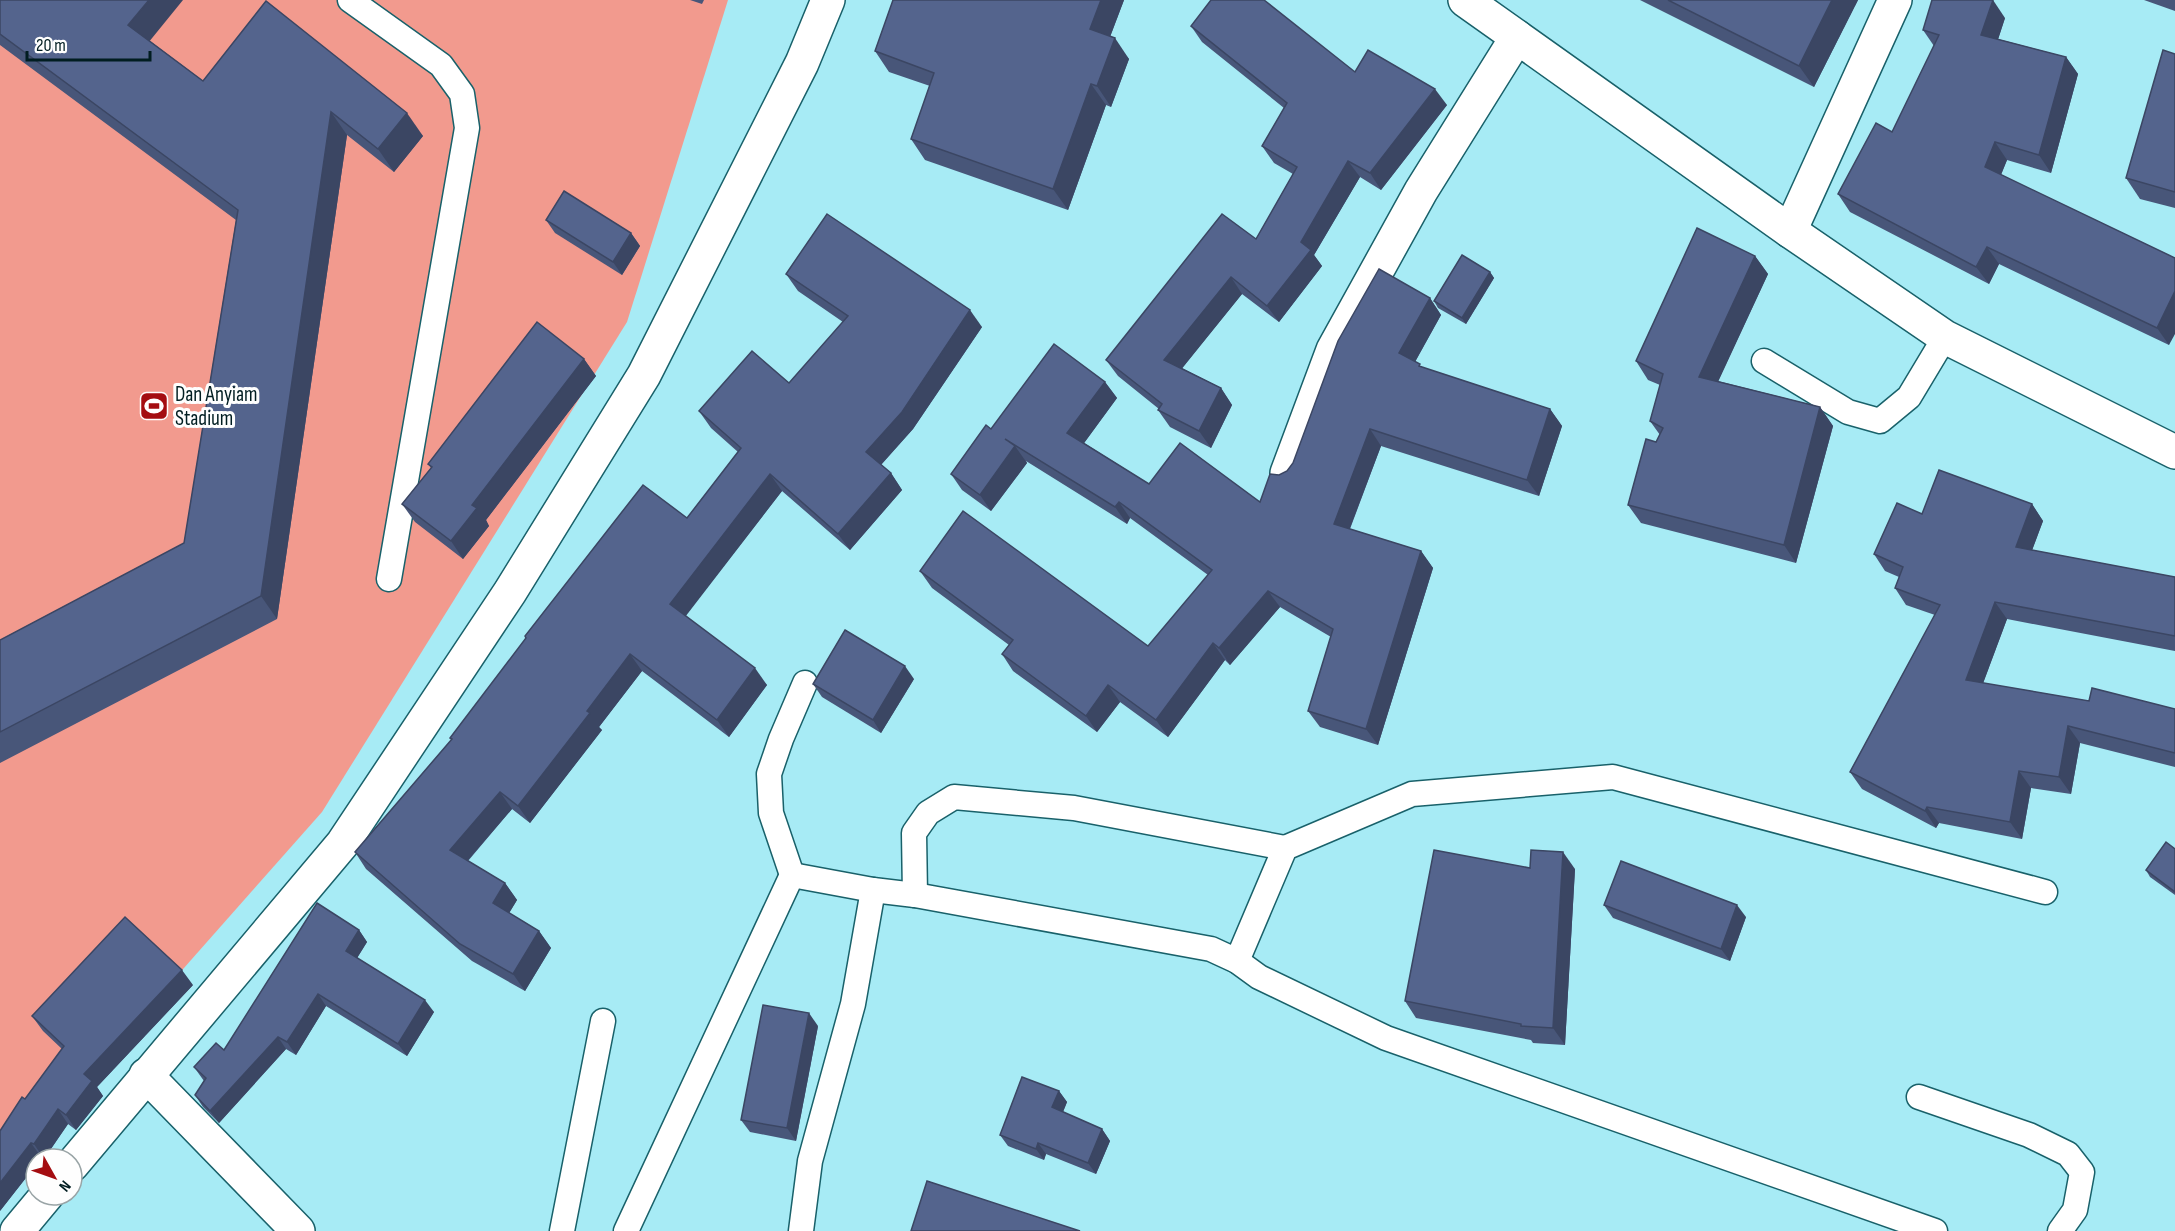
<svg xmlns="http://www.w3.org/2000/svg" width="2175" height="1231" font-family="'Sofia Sans Condensed',sans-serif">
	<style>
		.green { fill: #f29a8e }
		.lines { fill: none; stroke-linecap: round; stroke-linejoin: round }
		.service-casing { stroke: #19616a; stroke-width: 27 }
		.minor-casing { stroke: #19616a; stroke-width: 36 }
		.service { stroke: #fff; stroke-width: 24 }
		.minor { stroke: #fff; stroke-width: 33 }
		.wall { fill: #485679 }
		.shaded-wall { fill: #3b4663 }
		.building { fill: #54648d; stroke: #3b4663; stroke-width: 1.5 }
		.labels { text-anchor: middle; stroke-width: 6; stroke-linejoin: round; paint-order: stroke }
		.poi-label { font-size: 21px; fill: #011d21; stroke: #fefefe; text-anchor: start }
	</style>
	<rect width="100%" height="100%" fill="#a7ebf5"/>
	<!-- green -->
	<polygon class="green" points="0,0 728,0 627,322 322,812 0,1176"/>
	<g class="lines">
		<!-- service casing -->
		<g class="service-casing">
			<g id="service">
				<polyline points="350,0 441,65 462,94 467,128 389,579"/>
				<polyline points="1764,361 1848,412 1880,421 1909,397 1945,337"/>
				<polyline points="792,875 771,813 769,774 781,739 805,683"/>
				<polyline points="915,895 914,833 928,813 954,797 1074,808 1285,848"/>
				<polyline points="1237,961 1285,848 1412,794 1613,777 2045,892"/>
				<polyline points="1919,1097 2029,1135 2068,1154 2082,1172 2075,1210 2060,1231"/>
				<polyline points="562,1231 603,1021"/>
				<polyline points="626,1231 792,875 873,890 915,895 1211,949 1237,961 1259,977 1386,1038 1935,1231"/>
				<polyline points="801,1231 810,1161 853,1004 873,890"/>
			</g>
		</g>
		<!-- minor casing -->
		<g class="minor-casing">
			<g id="minor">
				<polyline points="1465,0 1790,231 1945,337 2175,452"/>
				<polyline points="1790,231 1895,0"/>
				<polyline points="1287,473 1333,350 1421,191 1517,37"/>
				<polyline points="146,1075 298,1231"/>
				<polyline points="72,1165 343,843 510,592 644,375 802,63 828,0"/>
				<polyline points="17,1231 47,1195"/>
			</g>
		</g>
		<!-- service -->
		<use href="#service" class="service"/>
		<!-- minor -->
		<use href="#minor" class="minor"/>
	</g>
	<!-- wall -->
	<g class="wall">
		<polygon points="0,0 150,41 203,81 266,1 423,136 394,172 347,135 277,619 0,763 0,640 184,543 236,220 0,45"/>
		<polygon points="690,0 704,0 702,4"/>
		<polygon points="893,0 1124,0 1110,37 1129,59 1111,107 1106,105 1068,210 925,160 911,139 930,86 889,72 875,51"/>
		<polygon points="1640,0 1858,0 1814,87"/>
		<polygon points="2144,0 2175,0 2175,11"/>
		<polygon points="2005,18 1998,39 2066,57 2078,74 2051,173 2007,160 2001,175 2175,258 2169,345 1999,264 1989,284 1850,212 1838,194 1892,132 1934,46 1923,30"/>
		<polygon points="1191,26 1355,72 1447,105 1381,190 1360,177 1314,255 1322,266 1279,322 1242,294 1182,368 1221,388 1232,405 1211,448 1170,427 1158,410 1159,409 1118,376 1106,360 1256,239 1293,174 1274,163 1262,146 1284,108 1202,42"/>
		<polygon points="2175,54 2175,208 2140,199 2126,178"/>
		<polygon points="546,220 631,233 640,246 622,275 555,233"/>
		<polygon points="1755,256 1768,274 1718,381 1820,407 1833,426 1796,563 1641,523 1628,505 1660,435 1650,421 1660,385 1648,380 1636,361"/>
		<polygon points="1490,272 1494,278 1466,324 1438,308 1434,301"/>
		<polygon points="786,274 982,327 913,429 881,465 891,473 902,490 850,550 782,491 685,616 767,685 729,737 642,671 599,727 602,730 530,823 512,809 468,861 505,883 517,900 509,913 539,931 551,948 525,991 472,961 366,869 355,852 451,740 450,738 687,518 738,452 711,428 699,411 789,383 843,322 798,291"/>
		<polygon points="1430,298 1441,315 1415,362 1423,368 1550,409 1562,426 1539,496 1381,446 1350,529 1421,551 1433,568 1378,745 1320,727 1308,711 1331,637 1280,607 1230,665 1225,660 1168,737 1120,702 1097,732 1013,671 1002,654 1009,645 932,588 920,571 1148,646 1208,575 1130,518 1127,524 1026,461 1027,463 991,511 962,490 951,474 991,429 1105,382 1117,398 1084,443 1149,484 1260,502 1279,475 1287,471"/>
		<polygon points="584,359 596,376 486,520 489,526 463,559 415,522 402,504 431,468 428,464"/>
		<polygon points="2032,504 2043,521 2032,550 2175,577 2175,651 2007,619 1983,683 2089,701 2175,709 2175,767 2080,743 2071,794 2031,788 2022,839 1939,823 1936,828 1862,789 1850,772 1935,615 1906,605 1895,588 1899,577 1885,571 1874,554 1922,514"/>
		<polygon points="914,679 881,733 822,697 813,684"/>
		<polygon points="2175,849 2175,895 2150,877 2146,870"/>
		<polygon points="1530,868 1575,869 1565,1045 1533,1043 1531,1040 1416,1018 1405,1001"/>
		<polygon points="1604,905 1746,917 1730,961 1613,918"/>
		<polygon points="359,930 367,942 357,958 434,1012 407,1056 326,1006 296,1055 286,1049 219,1123 203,1107 195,1095 204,1081 194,1067 224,1050"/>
		<polygon points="193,985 97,1087 103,1096 76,1130 68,1124 44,1159 42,1158 41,1159 36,1159 36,1165 0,1211 25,1099 62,1049 43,1031 32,1016"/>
		<polygon points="818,1026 796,1141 750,1132 741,1120"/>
		<polygon points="1059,1091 1067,1102 1063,1112 1102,1129 1110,1141 1096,1174 1046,1154 1044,1160 1008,1146 1000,1135"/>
	</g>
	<!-- shaded-wall -->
	<g class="shaded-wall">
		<polygon points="149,0 183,0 144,48 128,25"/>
		<polygon points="1101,0 1124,0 1105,50 1090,29"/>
		<polygon points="1832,0 1858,0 1814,87 1799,66"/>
		<polygon points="1993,0 2005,18 1994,52 1981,35"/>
		<polygon points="1115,38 1129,59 1111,107 1097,86"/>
		<polygon points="2066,57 2078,74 2051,173 2039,155"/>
		<polygon points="1091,84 1106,105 1068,210 1053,189"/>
		<polygon points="1435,89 1447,105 1381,190 1370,173"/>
		<polygon points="331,112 347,135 277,619 261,596"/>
		<polygon points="407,113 423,136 394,172 378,149"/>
		<polygon points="1995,142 2007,160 1997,184 1985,167"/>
		<polygon points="1348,161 1360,177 1314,255 1322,266 1279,322 1267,306 1301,242"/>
		<polygon points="631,233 640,246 622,275 613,262"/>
		<polygon points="1987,247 1999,264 1989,284 1976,267"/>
		<polygon points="1755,256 1768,274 1712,395 1699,377"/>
		<polygon points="1490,272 1494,278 1466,324 1462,318"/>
		<polygon points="1231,277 1242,294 1176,376 1164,360"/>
		<polygon points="2175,291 2175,334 2169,345 2157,328"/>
		<polygon points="1430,298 1441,315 1411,369 1399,353"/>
		<polygon points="970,310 982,327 913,429 878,468 866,452"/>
		<polygon points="584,359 596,376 486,520 489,526 463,559 451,541 472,505"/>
		<polygon points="1105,382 1117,398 1079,450 1067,433"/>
		<polygon points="1221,388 1232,405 1211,448 1199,431"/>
		<polygon points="1820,407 1833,426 1796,563 1784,545"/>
		<polygon points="1550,409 1562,426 1539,496 1527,480"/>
		<polygon points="1370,429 1381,446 1345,541 1334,524"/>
		<polygon points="1015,446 1027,463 991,511 980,495"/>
		<polygon points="891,473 902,490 850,550 838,534"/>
		<polygon points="770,474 782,491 682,621 670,604"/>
		<polygon points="1119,502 1130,518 1127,524 1115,507"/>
		<polygon points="2032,504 2043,521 2027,564 2016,547"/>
		<polygon points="1421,551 1433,568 1378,745 1366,729"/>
		<polygon points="1268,591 1280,607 1230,665 1219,648"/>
		<polygon points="1995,602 2007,619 1978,697 1966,680"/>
		<polygon points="1213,643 1225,660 1168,737 1156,720"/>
		<polygon points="630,654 642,671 599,727 602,730 530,823 518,806 587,711"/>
		<polygon points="905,666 914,679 881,733 873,720"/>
		<polygon points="755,668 767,685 729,737 717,720"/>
		<polygon points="1108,685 1120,702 1097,732 1086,716"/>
		<polygon points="2068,726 2080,743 2071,794 2059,777"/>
		<polygon points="2019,771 2031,788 2022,839 2010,822"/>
		<polygon points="500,792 512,809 462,867 450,850"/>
		<polygon points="1927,807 1939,823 1936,828 1925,811"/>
		<polygon points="1563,852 1575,869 1565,1045 1553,1028"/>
		<polygon points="505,883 517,900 505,920 493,903"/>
		<polygon points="1737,905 1746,917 1730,961 1721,949"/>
		<polygon points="359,930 367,942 354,963 346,951"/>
		<polygon points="539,931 551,948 525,991 513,974"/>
		<polygon points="182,970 193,985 97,1087 103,1096 76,1130 66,1115 84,1074"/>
		<polygon points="318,994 326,1006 296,1055 287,1042"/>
		<polygon points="425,1000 434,1012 407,1056 398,1044"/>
		<polygon points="809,1013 818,1026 796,1141 787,1128"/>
		<polygon points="278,1037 286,1049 219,1123 210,1111"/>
		<polygon points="1059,1091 1067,1102 1060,1119 1052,1107"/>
		<polygon points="58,1109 68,1124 44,1159 34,1144"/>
		<polygon points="1102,1129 1110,1141 1096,1174 1088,1163"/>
		<polygon points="31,1143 42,1158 41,1159 36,1159 36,1165 0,1211 0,1183"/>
		<polygon points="1038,1143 1046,1154 1044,1160 1036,1149"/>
	</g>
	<!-- building -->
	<g class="building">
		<polygon points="0,0 149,0 128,25 203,81 266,1 407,113 378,149 331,112 261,596 0,732 0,640 184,543 238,210 0,34"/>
		<polygon points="893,0 1101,0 1090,29 1115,38 1097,86 1091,84 1053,189 911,139 934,73 875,51"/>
		<polygon points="1211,0 1264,0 1355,72 1368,50 1435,89 1370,173 1348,161 1301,242 1311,250 1267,306 1231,277 1164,360 1221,388 1199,431 1158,410 1162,404 1106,360 1222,214 1256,239 1297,167 1262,146 1287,103 1191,26"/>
		<polygon points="1668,0 1832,0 1799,66"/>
		<polygon points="1932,0 1993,0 1981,35 2066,57 2039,155 1995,142 1985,167 2175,258 2175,291 2157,328 1987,247 1976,267 1838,194 1876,123 1892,132 1939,35 1923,30"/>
		<polygon points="2163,50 2175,54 2175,192 2126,178"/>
		<polygon points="564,191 631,233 613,262 546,220"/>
		<polygon points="827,214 970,310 902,412 866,452 891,473 838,534 770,474 670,604 755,668 717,720 630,654 587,711 590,713 518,806 500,792 450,850 505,883 493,903 539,931 513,974 460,944 355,852 452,739 450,738 526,638 525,636 643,485 687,518 741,448 699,411 752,351 789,383 848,316 786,274"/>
		<polygon points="1697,228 1755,256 1699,377 1820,407 1784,545 1628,505 1646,439 1656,442 1663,428 1650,421 1663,374 1636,361"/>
		<polygon points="1462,255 1490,272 1462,318 1434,301"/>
		<polygon points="1379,269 1430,298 1399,353 1420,364 1419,366 1550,409 1527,480 1370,429 1334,524 1421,551 1366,729 1308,711 1333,629 1268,591 1219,648 1213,643 1156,720 1108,685 1086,716 1002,654 1013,640 920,571 963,511 1148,646 1212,570 1119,502 1115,507 1005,439 1015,446 980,495 951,474 986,425 991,429 1054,344 1105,382 1067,433 1149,484 1180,443 1260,502 1270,474 1279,475 1287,471 1293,463 1338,341"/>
		<polygon points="537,322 584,359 472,505 477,508 451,541 402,504 432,467 428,464"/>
		<polygon points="1939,470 2032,504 2016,547 2175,577 2175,636 1995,602 1966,680 2089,701 2092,688 2175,709 2175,753 2068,726 2059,777 2019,771 2010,822 1927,807 1925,811 1850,772 1940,605 1895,588 1903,567 1874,554 1897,503 1922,514"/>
		<polygon points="845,630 905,666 873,720 813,684"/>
		<polygon points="2166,842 2175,849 2175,892 2146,870"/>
		<polygon points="1434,850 1530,868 1531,850 1563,852 1553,1028 1521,1026 1521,1024 1405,1001"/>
		<polygon points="1621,861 1737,905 1721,949 1604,905"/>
		<polygon points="317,903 359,930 346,951 425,1000 398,1044 318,994 287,1042 278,1037 210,1111 195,1095 206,1078 194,1067 216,1043 224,1050"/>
		<polygon points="125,917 182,970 84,1074 92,1081 66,1115 58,1109 34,1144 31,1143 0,1183 0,1131 22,1097 25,1099 64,1046 32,1016"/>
		<polygon points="763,1005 809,1013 787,1128 741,1120"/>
		<polygon points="1022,1077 1059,1091 1052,1107 1102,1129 1088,1163 1038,1143 1036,1149 1000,1135"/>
		<polygon points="927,1181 1080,1231 911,1231"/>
	</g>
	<!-- icons -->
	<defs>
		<g id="stadium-square" transform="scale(1.5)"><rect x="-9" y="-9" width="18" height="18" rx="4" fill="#a40d11" stroke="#fefefe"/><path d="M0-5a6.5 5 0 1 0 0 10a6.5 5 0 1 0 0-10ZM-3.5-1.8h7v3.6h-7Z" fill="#fff"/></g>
	</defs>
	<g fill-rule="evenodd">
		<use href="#stadium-square" x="154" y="406"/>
	</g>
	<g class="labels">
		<!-- poi labels -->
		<g class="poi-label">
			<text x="175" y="401">Dan Anyiam<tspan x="175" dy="24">Stadium</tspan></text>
		</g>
	</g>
	<!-- north arrow -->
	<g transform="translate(54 1177) rotate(130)"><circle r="28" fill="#fefefe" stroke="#99a4a6" stroke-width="1.5"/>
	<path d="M0-4.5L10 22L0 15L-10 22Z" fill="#a40d11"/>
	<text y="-9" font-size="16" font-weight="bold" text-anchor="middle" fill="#011d21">N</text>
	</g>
	<!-- scale -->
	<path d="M27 51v9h123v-9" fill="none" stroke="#011d21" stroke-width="3"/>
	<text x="36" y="51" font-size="18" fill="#011d21" stroke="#fefefe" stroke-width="4.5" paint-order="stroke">20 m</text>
</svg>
